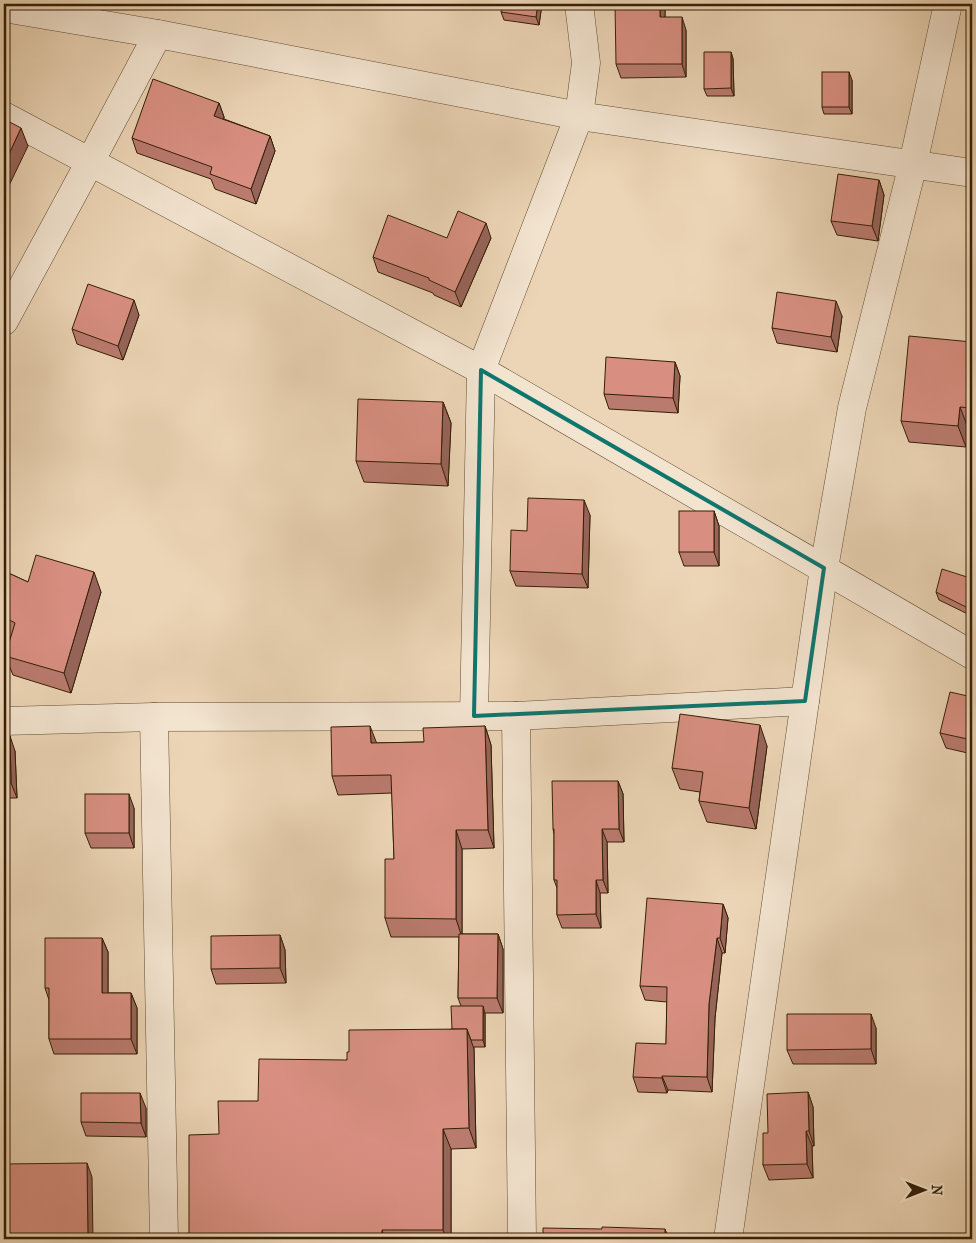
<svg xmlns="http://www.w3.org/2000/svg" width="976" height="1243" font-family="'IM FELL French Canon',serif">
	<style>
		.lines { fill: none; stroke-linecap: round; stroke-linejoin: round }
		.street-casing { stroke: #624c31; stroke-width: 29 }
		.street { stroke: #f3e4d0; stroke-width: 28 }
		.wall { fill: #ba7b6f; stroke: #341f05 }
		.shaded-wall { fill: #97645a; stroke: #341f05 }
		.building { fill: #d88f81; stroke: #341f05 }
		.marked { fill: none; stroke: #0f766e; stroke-width: 4; stroke-linejoin: round }
	</style>
	<rect width="100%" height="100%" fill="#ecd5b6"/>
	<filter id="stains"><feTurbulence type="fractalNoise" baseFrequency=".004" numOctaves="4"/><feColorMatrix values="0 0 0 0 .2 0 0 0 0 .09 0 0 0 0 .02 0 0 0 .5 -.17"/></filter>
	<radialGradient id="worn" r=".72"><stop offset=".6" stop-color="#630" stop-opacity="0"/><stop offset="1" stop-color="#630" stop-opacity=".3"/></radialGradient>
	<g class="lines">
		<!-- street casing -->
		<g class="street-casing">
			<g id="street">
				<polyline points="4,8 158,34 579,116 972,173"/>
				<polyline points="4,116 481,370 972,655"/>
				<polyline points="4,321 90,162 158,34"/>
				<polyline points="474,716 481,370 579,116 586,63 579,4"/>
				<polyline points="516,716 522,1239"/>
				<polyline points="154,717 164,1239"/>
				<polyline points="4,721 154,717 516,716 805,701"/>
				<polyline points="728,1239 824,568 852,408 913,164 948,4"/>
			</g>
		</g>
		<!-- street -->
		<use href="#street" class="street"/>
	</g>
	<!-- wall -->
	<g class="wall">
		<polygon points="542,4 539,25 504,20 501,12"/>
		<polygon points="665,4 665,17 686,30 686,77 621,78 616,64"/>
		<polygon points="731,52 733,59 734,96 707,96 704,89"/>
		<polygon points="852,80 852,114 824,114 822,107"/>
		<polygon points="219,103 224,117 224,119 270,136 275,151 256,204 215,189 211,179 137,153 132,138"/>
		<polygon points="879,180 884,195 878,241 837,235 831,221"/>
		<polygon points="447,238 491,238 461,307 434,295 433,293 378,272 373,257"/>
		<polygon points="139,315 123,360 77,344 72,329"/>
		<polygon points="842,316 837,352 777,343 772,328"/>
		<polygon points="972,342 972,429 968,428 966,447 909,442 901,421"/>
		<polygon points="675,362 680,376 678,413 609,409 604,394"/>
		<polygon points="443,402 451,423 448,486 364,482 356,461"/>
		<polygon points="714,511 719,526 719,566 684,566 679,552"/>
		<polygon points="590,515 588,588 516,586 510,571 527,531"/>
		<polygon points="972,559 972,616 939,600 936,592 967,577"/>
		<polygon points="4,571 28,582 101,592 71,693 13,675 5,656 11,637 4,634"/>
		<polygon points="972,697 972,754 946,748 940,733"/>
		<polygon points="485,726 491,745 494,848 462,849 462,934 498,934 503,949 503,1013 485,1013 485,1047 474,1047 474,1049 476,1148 451,1149 451,1239 190,1239 189,1234 219,1134 258,1101 347,1060 349,1052 452,1029 461,1006 458,998 459,937 391,937 385,918 394,859 392,793 338,795 332,776 377,743 424,742"/>
		<polygon points="4,736 15,751 17,798 4,798"/>
		<polygon points="767,746 756,829 707,822 699,801 700,792 680,789 672,768"/>
		<polygon points="618,781 623,794 624,842 607,842 608,893 600,893 601,928 562,928 557,915 557,888 554,880 554,834 553,829"/>
		<polygon points="134,808 134,848 91,848 85,833"/>
		<polygon points="723,904 728,918 725,953 722,953 715,1018 712,1092 668,1090 667,1093 638,1092 633,1077 666,1044 667,1002 645,1000 640,986"/>
		<polygon points="280,935 285,950 286,983 216,984 211,969"/>
		<polygon points="102,938 108,952 108,993 131,993 137,1008 137,1054 54,1054 49,1039 49,1000 45,988"/>
		<polygon points="876,1028 876,1064 793,1064 787,1050"/>
		<polygon points="808,1092 813,1107 814,1146 812,1146 813,1178 769,1180 763,1165 768,1133"/>
		<polygon points="146,1108 146,1137 86,1136 81,1122"/>
	</g>
	<!-- shaded-wall -->
	<g class="shaded-wall">
		<polygon points="538,4 542,4 539,25 536,17"/>
		<polygon points="660,4 665,4 665,30 660,17"/>
		<polygon points="682,17 686,30 686,77 682,64"/>
		<polygon points="731,52 733,59 734,96 731,88"/>
		<polygon points="849,72 852,80 852,114 849,107"/>
		<polygon points="219,103 224,117 220,130 214,116"/>
		<polygon points="21,128 28,146 4,196 4,165"/>
		<polygon points="270,136 275,151 256,204 251,189"/>
		<polygon points="879,180 884,195 878,241 872,226"/>
		<polygon points="486,223 491,238 461,307 455,292"/>
		<polygon points="4,248 6,255 4,262"/>
		<polygon points="134,300 139,315 123,360 118,346"/>
		<polygon points="836,301 842,316 837,352 831,337"/>
		<polygon points="675,362 680,376 678,413 673,398"/>
		<polygon points="443,402 451,423 448,486 441,464"/>
		<polygon points="960,407 968,428 966,447 958,426"/>
		<polygon points="584,500 590,515 588,588 582,574"/>
		<polygon points="714,511 719,526 719,566 714,552"/>
		<polygon points="94,572 101,592 71,693 64,673"/>
		<polygon points="760,725 767,746 756,829 749,808"/>
		<polygon points="370,726 377,744 371,743"/>
		<polygon points="485,726 491,745 494,848 488,830"/>
		<polygon points="10,736 15,751 17,798 11,783"/>
		<polygon points="618,781 623,794 624,842 619,829"/>
		<polygon points="129,794 134,808 134,848 129,833"/>
		<polygon points="602,829 607,842 608,893 603,880"/>
		<polygon points="456,830 462,849 462,937 456,919"/>
		<polygon points="596,880 600,893 601,928 596,914"/>
		<polygon points="723,904 728,918 725,953 720,938"/>
		<polygon points="498,934 503,949 503,1013 497,998"/>
		<polygon points="280,935 285,950 286,983 280,968"/>
		<polygon points="102,938 108,952 108,1008 102,993"/>
		<polygon points="717,938 722,953 715,1018 712,1092 707,1077 709,1004"/>
		<polygon points="131,993 137,1008 137,1054 131,1039"/>
		<polygon points="483,1006 485,1014 485,1047 483,1040"/>
		<polygon points="871,1014 876,1028 876,1064 871,1049"/>
		<polygon points="467,1029 474,1049 476,1148 469,1128"/>
		<polygon points="662,1076 668,1090 667,1093 662,1078"/>
		<polygon points="808,1092 813,1107 814,1146 809,1131"/>
		<polygon points="140,1093 146,1108 146,1137 141,1123"/>
		<polygon points="443,1129 451,1149 451,1239 447,1239 443,1230"/>
		<polygon points="806,1131 812,1146 813,1178 807,1164"/>
		<polygon points="87,1163 92,1177 93,1239 88,1239"/>
		<polygon points="665,1229 669,1239 665,1239"/>
		<polygon points="382,1230 385,1239 382,1239"/>
	</g>
	<!-- building -->
	<g class="building">
		<polygon points="502,4 538,4 536,17 501,12"/>
		<polygon points="615,4 660,4 660,17 682,17 682,64 616,64"/>
		<polygon points="704,52 731,52 731,88 704,89"/>
		<rect x="822" y="72" width="27" height="35"/>
		<polygon points="153,79 219,103 214,116 270,136 251,189 210,174 212,167 132,138"/>
		<polygon points="4,119 21,128 4,165"/>
		<polygon points="838,174 879,180 872,226 831,221"/>
		<polygon points="458,211 486,223 455,292 429,280 429,278 373,257 388,215 447,238"/>
		<polygon points="88,284 134,300 118,346 72,329"/>
		<polygon points="777,292 836,301 831,337 772,328"/>
		<polygon points="909,336 972,342 972,408 960,407 958,426 901,421"/>
		<polygon points="606,357 675,362 673,398 604,394"/>
		<polygon points="358,399 443,402 441,464 356,461"/>
		<polygon points="528,498 584,500 582,574 510,571 511,530 527,531"/>
		<rect x="679" y="511" width="35" height="41"/>
		<polygon points="36,555 94,572 64,673 5,656 15,623 4,617 4,571 28,582"/>
		<polygon points="972,559 972,610 936,592 942,569 967,577"/>
		<polygon points="950,692 972,697 972,740 940,733"/>
		<polygon points="680,714 760,725 749,808 699,801 703,772 672,768"/>
		<polygon points="370,726 371,743 424,742 423,728 485,726 488,830 456,830 456,919 385,918 385,859 394,859 391,775 332,776 331,727"/>
		<polygon points="4,736 10,736 11,783 4,783"/>
		<polygon points="552,781 618,781 619,829 602,829 603,880 596,880 596,914 557,915 557,880 554,880 554,829 553,829"/>
		<rect x="85" y="794" width="44" height="39"/>
		<polygon points="647,898 723,904 720,938 717,938 709,1004 707,1077 662,1076 662,1078 633,1077 636,1043 666,1044 667,987 640,986"/>
		<polygon points="459,934 498,934 497,998 458,998"/>
		<polygon points="280,935 280,968 211,969 211,936"/>
		<polygon points="45,938 102,938 102,993 131,993 131,1039 49,1039 49,988 45,988"/>
		<polygon points="451,1006 483,1006 483,1040 471,1040 467,1029 452,1029"/>
		<polygon points="787,1014 871,1014 871,1049 787,1050"/>
		<polygon points="467,1029 469,1128 443,1129 443,1230 382,1230 382,1239 346,1239 346,1234 189,1234 189,1135 219,1134 218,1101 258,1101 259,1059 347,1060 347,1052 349,1052 349,1030"/>
		<polygon points="808,1092 809,1131 806,1131 807,1164 763,1165 763,1133 768,1133 767,1094"/>
		<polygon points="81,1093 140,1093 141,1123 81,1122"/>
		<polygon points="87,1163 88,1239 4,1239 4,1164"/>
		<polygon points="602,1227 665,1229 665,1239 543,1239 543,1228 602,1229"/>
	</g>
	<!-- marked area -->
	<path class="marked" d="M481,370L824,568L805,701L474,716Z"/>
	<!-- margin -->
	<rect width="976" height="1243" fill="none" stroke="#ecd5b6" stroke-width="20"/>
	<rect x="5" y="5" width="966" height="1233" fill="none" stroke="#341f05" stroke-width="2.5"/>
	<rect x="10" y="10" width="956" height="1223" fill="none" stroke="#341f05"/>
	<!-- north arrow -->
	<g transform="translate(924 1190) rotate(90)" stroke="#f3e4d0" stroke-width="4" paint-order="stroke">
	<path d="M0-4L9 19L0 12L-9 19Z" fill="#341f05"/>
	<text y="-8" font-size="14" font-weight="bold" text-anchor="middle" fill="#341f05">N</text>
	</g>
	<rect width="100%" height="100%" filter="url(#stains)"/>
	<rect width="100%" height="100%" fill="url(#worn)"/>
</svg>
